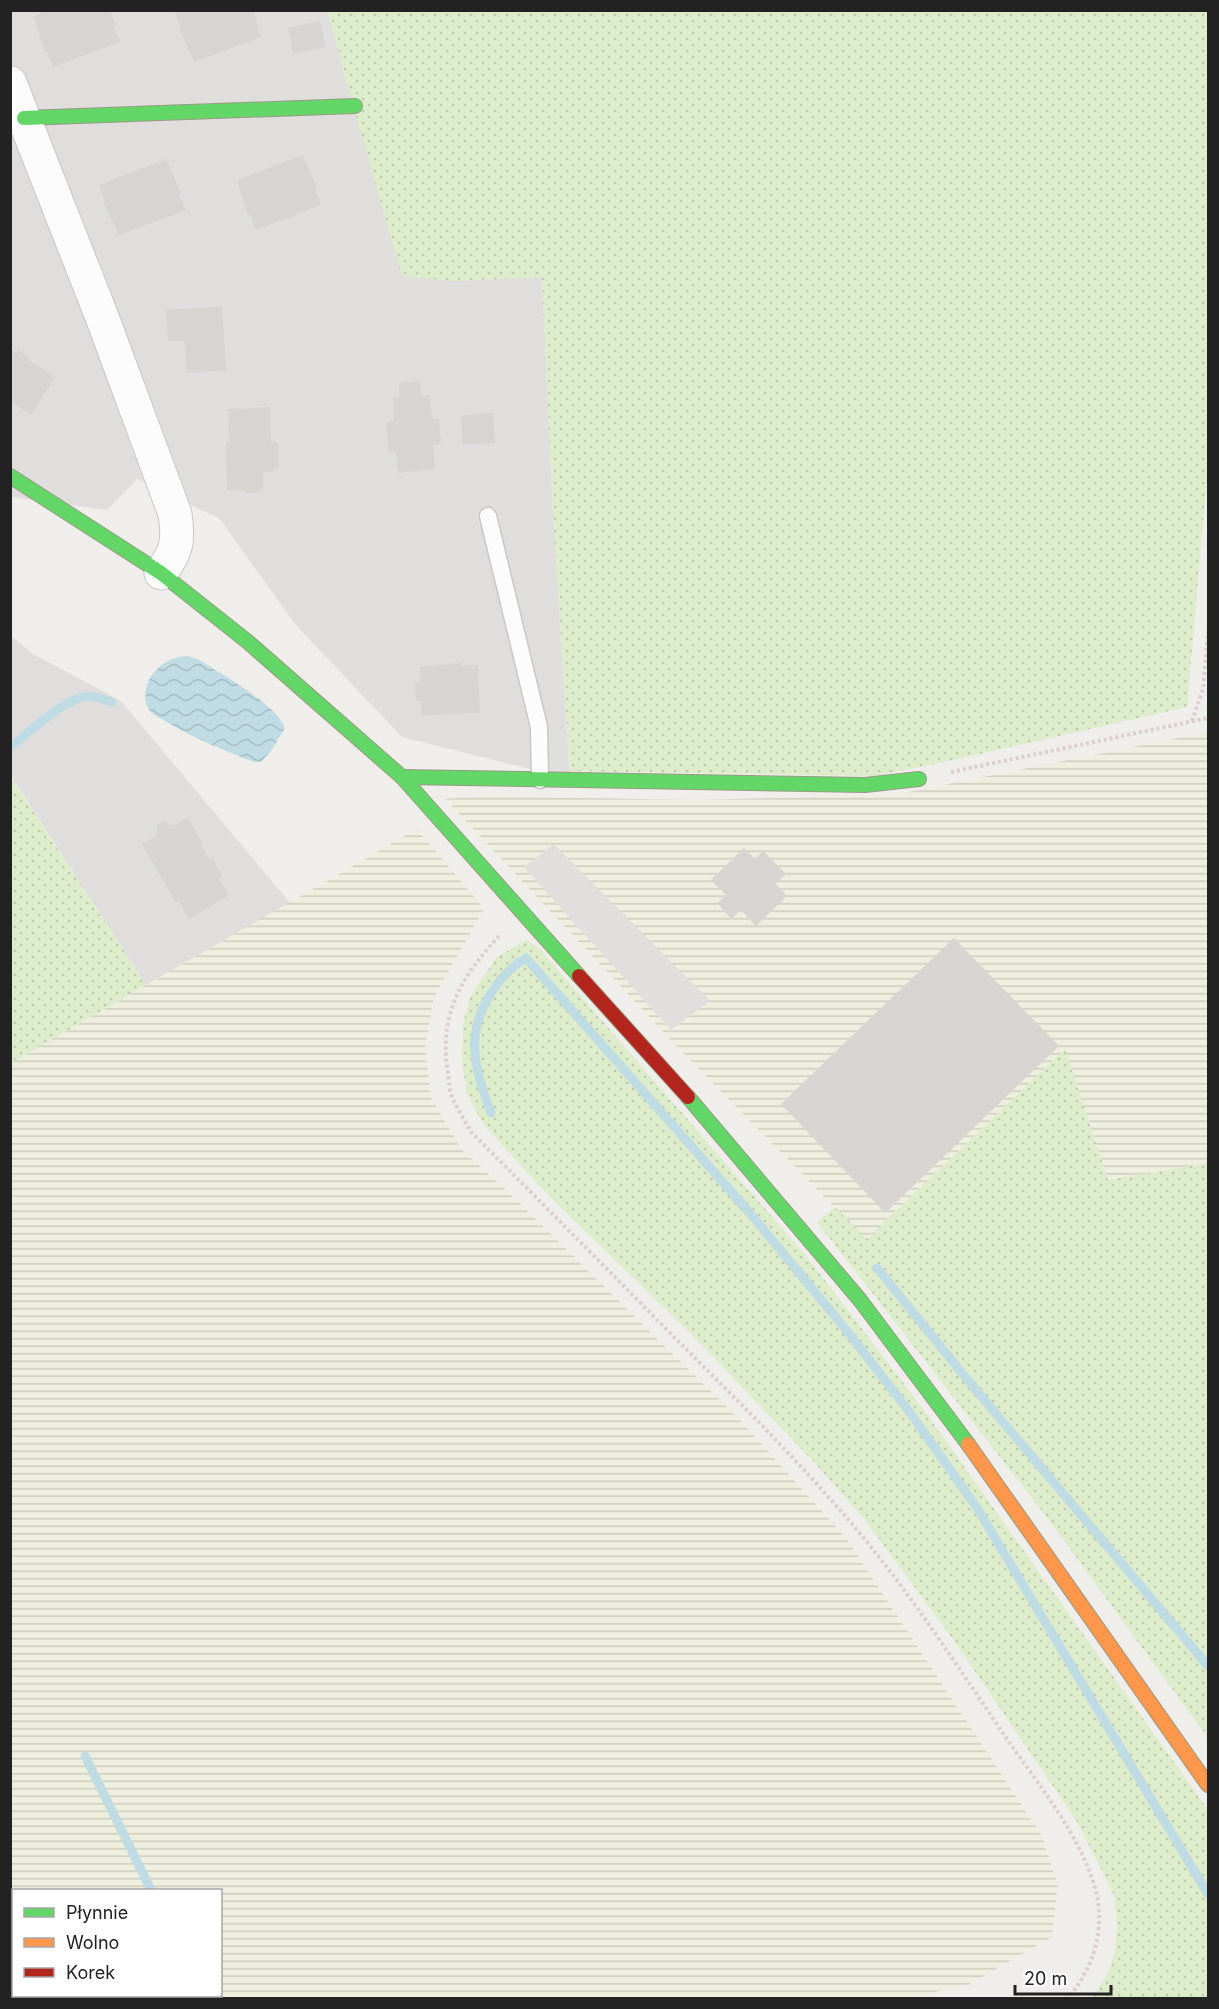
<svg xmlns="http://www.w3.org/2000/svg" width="1219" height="2009" font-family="Inter,sans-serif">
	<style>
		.residential { fill: #dfdedc }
		.farmland { fill: url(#farmland-rules); fill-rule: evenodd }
		.grass { fill: url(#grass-dots) }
		.parking { fill: #e0dfde }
		.water { fill: url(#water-waves) }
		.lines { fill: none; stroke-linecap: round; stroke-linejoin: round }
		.stream { stroke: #bfdbe3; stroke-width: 9 }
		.building { fill: #d7d4d2 }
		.lane-casing { stroke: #c9c8c7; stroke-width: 19 }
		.street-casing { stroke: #c9c8c7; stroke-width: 35 }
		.fast-casing { stroke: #999a82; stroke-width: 16 }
		.slow-casing { stroke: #999a82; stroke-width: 16 }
		.jam-casing { stroke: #999a82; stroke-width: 16 }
		.path { stroke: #dccecd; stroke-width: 4; stroke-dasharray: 3 3; stroke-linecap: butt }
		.lane { stroke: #fdfcfc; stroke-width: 16 }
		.street { stroke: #fdfcfc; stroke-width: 33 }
		.fast { stroke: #63d668; stroke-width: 14 }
		.slow { stroke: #ff974d; stroke-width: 14 }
		.jam { stroke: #b3261e; stroke-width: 14 }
	</style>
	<defs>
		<pattern id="farmland-rules" width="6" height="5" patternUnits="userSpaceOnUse" patternTransform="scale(1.5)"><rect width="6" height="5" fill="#efefdf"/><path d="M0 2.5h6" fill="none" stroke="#cdcdbf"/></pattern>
		<pattern id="grass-dots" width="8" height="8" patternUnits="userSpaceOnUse" patternTransform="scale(1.5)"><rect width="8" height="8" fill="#ddeccb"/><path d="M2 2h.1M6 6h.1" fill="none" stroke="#bdcaae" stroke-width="1.8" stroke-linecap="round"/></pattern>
		<pattern id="water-waves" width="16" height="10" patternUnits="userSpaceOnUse" patternTransform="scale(1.5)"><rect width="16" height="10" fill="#bfdbe3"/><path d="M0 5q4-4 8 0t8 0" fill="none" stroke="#a4bcc2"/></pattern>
	</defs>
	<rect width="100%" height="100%" fill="#f0eeeb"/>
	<!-- residential -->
	<g class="residential">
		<polygon points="11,11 328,11 347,84 451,281 542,277 553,513 570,779 402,737 295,624 220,519 137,479 107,510 11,497"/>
		<polygon points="10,635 33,654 121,701 290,903 146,985 11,776"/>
	</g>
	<!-- farmland -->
	<g class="farmland">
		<polygon points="1208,732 1208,1163 1108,1180 1065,1050 866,1239 687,1057 445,799 485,796 696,800 894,795"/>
		<path d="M417,829L484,909L434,997L425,1047L431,1098L462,1150L504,1188L740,1420L846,1538L1042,1836L1058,1885L1052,1937L968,1985L905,1998H11V1063ZM14,1890H220V1996H14Z"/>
	</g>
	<!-- grass -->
	<g class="grass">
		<polygon points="328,11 1208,11 1208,466 1187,707 940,763 874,776 570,771 553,513 542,277 451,281 402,276 347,84"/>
		<polygon points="10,776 146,985 11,1063 10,1063"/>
		<polygon points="526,940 539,948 807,1257 921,1406 1208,1810 1208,1998 1092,1998 1109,1971 1116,1948 1117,1920 1114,1895 1078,1823 955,1642 865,1520 814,1462 691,1334 547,1194 483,1124 467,1093 462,1062 463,1025 470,997 497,957"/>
		<polygon points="1065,1049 1108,1180 1208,1163 1208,1738 1049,1520 817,1222 835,1207 867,1239"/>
	</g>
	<!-- parking -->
	<polygon class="parking" points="554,844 710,1001 671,1030 524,867"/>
	<!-- water -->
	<path class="water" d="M187,656L198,659C221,674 276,704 285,728L271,751L261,762H254C223,750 193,738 165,721C160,718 153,715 150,711C142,701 145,685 152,675C161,663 172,657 187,656Z"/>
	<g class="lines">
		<!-- stream -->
		<g class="stream">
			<path d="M10,747C30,732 57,705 80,698C91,694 102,699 112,702"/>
			<path d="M491,1113C474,1066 464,1034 493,990C502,976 512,966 526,958L749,1212L847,1331L911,1414L977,1508L1208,1894"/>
			<polyline points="877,1268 966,1378 1208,1666"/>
			<polyline points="85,1756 151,1890"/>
			<polyline points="203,1996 204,1998"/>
		</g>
	</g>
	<!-- building -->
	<g class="building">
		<polygon points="49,10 110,10 116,25 113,26 120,42 53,67 47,51 45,52 34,16"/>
		<polygon points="178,10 253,10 261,37 194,62 179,28 181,28 175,12"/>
		<polygon points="320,21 326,47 293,54 288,28"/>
		<polygon points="303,155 317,188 315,189 321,205 256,230 250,214 248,215 237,180"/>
		<polygon points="166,159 181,193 179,194 186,210 119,235 103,201 105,201 99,185"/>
		<polygon points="222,306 226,370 187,373 185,341 168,341 166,310"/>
		<polygon points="10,349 17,353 18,350 30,358 29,360 55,377 31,415 10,401"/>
		<polygon points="420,381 422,396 429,395 432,419 439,418 441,444 433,445 435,469 398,473 396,452 389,453 386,423 394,422 393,398 400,397 399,383"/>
		<polygon points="270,407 271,441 278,443 279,469 274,469 275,471 263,472 263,489 256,493 247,493 243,490 227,490 226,442 229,442 228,409"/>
		<polygon points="493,413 495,443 463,445 461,415"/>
		<polygon points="461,663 461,666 478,665 480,713 422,715 421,701 416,701 415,682 421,681 420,667"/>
		<polygon points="188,818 203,844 201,845 209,859 212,858 222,876 219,878 229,895 189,919 179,901 176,903 142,844 157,836 157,825 164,821 173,826"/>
		<polygon points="744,848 755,859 763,851 786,874 776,884 787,896 756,926 741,910 731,919 717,903 726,895 711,880"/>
		<polygon points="954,938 1059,1046 885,1213 781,1104"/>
	</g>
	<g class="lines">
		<!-- lane casing -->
		<g class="lane-casing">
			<polyline id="lane" points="488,516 539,727 540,780"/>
		</g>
		<!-- street casing -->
		<g class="street-casing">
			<path id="street" d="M10,83L102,317L175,514C179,542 177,550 161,573"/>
		</g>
		<!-- fast casing -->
		<g class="fast-casing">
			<g id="fast">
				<polyline points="24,118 355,106"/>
				<polyline points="10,476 161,573 248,642 402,777 579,976"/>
				<polyline points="402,777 865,785 919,779"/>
				<polyline points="688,1097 860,1300 968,1444"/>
			</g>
		</g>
		<!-- slow casing -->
		<g class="slow-casing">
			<polyline id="slow" points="968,1444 1208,1785"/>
		</g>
		<!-- jam casing -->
		<g class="jam-casing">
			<polyline id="jam" points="579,976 688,1097"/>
		</g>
		<!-- path -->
		<g class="path">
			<polyline points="1192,721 1203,689 1208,632"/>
			<polyline points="951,772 1208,718"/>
			<path d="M499,936C462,976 438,1015 448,1072C449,1081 449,1091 453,1099C458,1110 465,1121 471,1132C539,1200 606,1268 674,1337C730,1393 787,1449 839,1509C903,1581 955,1663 1009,1742C1041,1788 1096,1855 1099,1912C1101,1942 1088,1977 1067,1998"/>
		</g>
		<!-- lane -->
		<use href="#lane" class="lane"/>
		<!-- street -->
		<use href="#street" class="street"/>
		<!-- fast -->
		<use href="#fast" class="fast"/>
		<!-- slow -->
		<use href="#slow" class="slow"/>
		<!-- jam -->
		<use href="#jam" class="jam"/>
	</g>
	<!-- border -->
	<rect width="1219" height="2009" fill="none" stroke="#222222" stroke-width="24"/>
	<!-- legend -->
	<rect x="12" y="1889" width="210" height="108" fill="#ffffff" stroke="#a7a7a7" stroke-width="1.5"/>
	<rect x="24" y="1908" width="30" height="9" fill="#63d668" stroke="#a7a7a7" stroke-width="1.5"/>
	<text x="66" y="1919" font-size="18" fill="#222222">Płynnie</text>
	<rect x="24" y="1938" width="30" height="9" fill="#ff974d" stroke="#a7a7a7" stroke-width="1.5"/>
	<text x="66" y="1949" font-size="18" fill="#222222">Wolno</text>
	<rect x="24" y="1968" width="30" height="9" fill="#b3261e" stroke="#a7a7a7" stroke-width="1.5"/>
	<text x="66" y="1979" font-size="18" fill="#222222">Korek</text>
	<!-- scale -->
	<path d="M1015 1985v9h96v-9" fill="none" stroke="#222222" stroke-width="3"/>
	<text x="1024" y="1985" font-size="18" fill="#222222" stroke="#ffffff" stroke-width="4.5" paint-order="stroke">20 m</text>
</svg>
